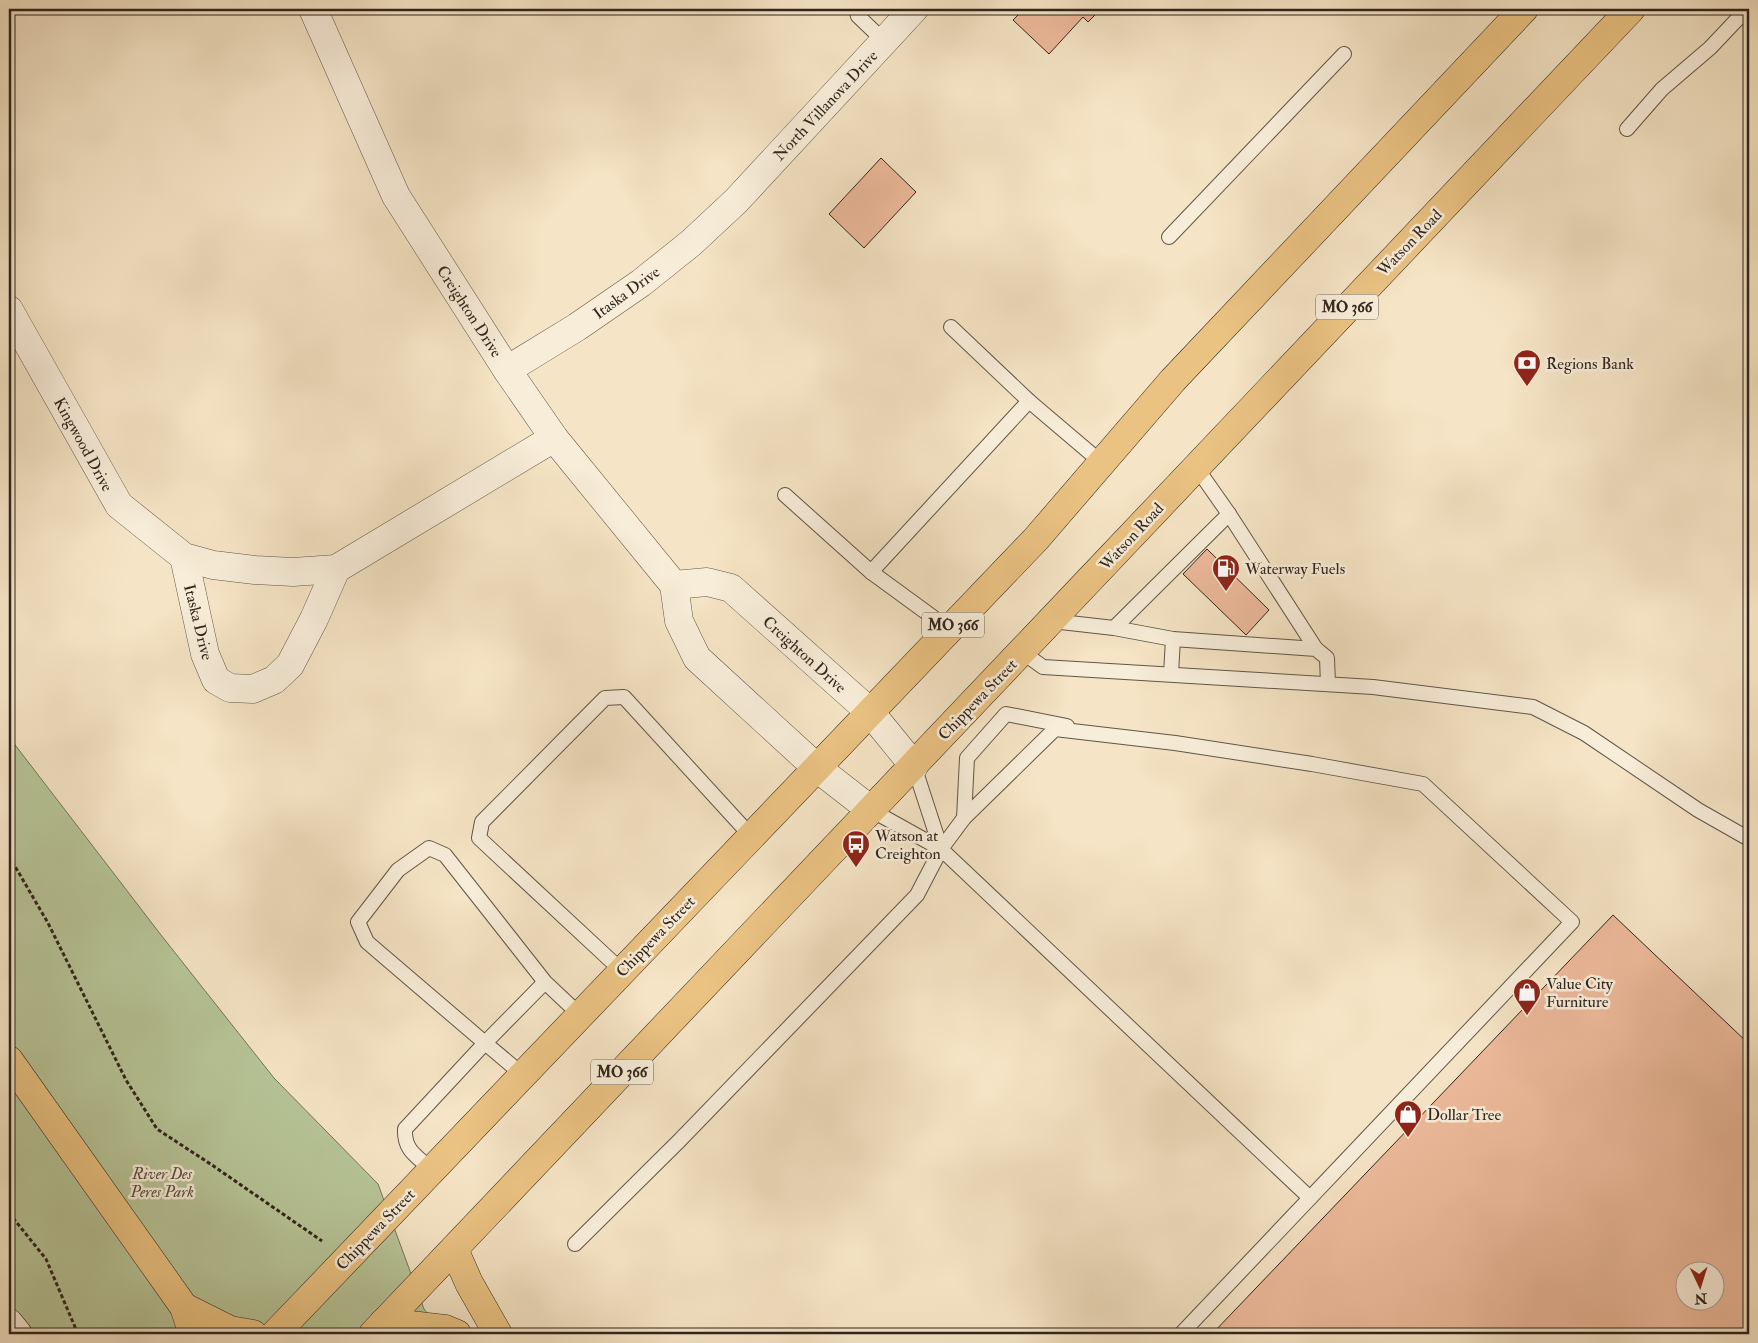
<svg xmlns="http://www.w3.org/2000/svg" width="1758" height="1343" font-family="'IM FELL Double Pica',serif">
	<style>
		.green { fill: #b7c598; stroke: #74755a }
		.building { fill: #ecb99a; stroke: #30251d; fill-rule: evenodd }
		.lines { fill: none; stroke-linecap: round; stroke-linejoin: round }
		.service-casing { stroke: #615547; stroke-width: 16 }
		.minor-casing { stroke: #615547; stroke-width: 29 }
		.secondary-casing { stroke: #30251d; stroke-width: 29 }
		.primary-casing { stroke: #30251d; stroke-width: 29 }
		.path { stroke: #30251d; stroke-width: 3; stroke-dasharray: 4 2.5; stroke-linecap: butt }
		.service { stroke: #f8edd9; stroke-width: 14 }
		.minor { stroke: #f8edd9; stroke-width: 28 }
		.secondary { stroke: #f8edd9; stroke-width: 28 }
		.primary { stroke: #eac282; stroke-width: 28 }
		.labels { text-anchor: middle; stroke-width: 5; stroke-linejoin: round; paint-order: stroke }
		.shield { fill: #f8edd9; stroke: #6c6155; stroke-width: 1 }
		.shield-label { font-size: 15px; font-weight: bold; fill: #30251d }
		.street-label { font-size: 16px; fill: #30251d; stroke: #f8edd9 }
		.poi-label { font-size: 16px; fill: #30251d; stroke: #f8edd9; text-anchor: start }
		.park-label { font-size: 16px; font-style: italic; fill: #524d3c; stroke: #f8edd9 }
	</style>
	<rect width="100%" height="100%" fill="#f5e4c5"/>
	<filter id="stains"><feTurbulence type="fractalNoise" baseFrequency=".004" numOctaves="4"/><feColorMatrix values="0 0 0 0 .2 0 0 0 0 .09 0 0 0 0 .02 0 0 0 .5 -.17"/></filter>
	<radialGradient id="worn" r=".72"><stop offset=".6" stop-color="#630" stop-opacity="0"/><stop offset="1" stop-color="#630" stop-opacity=".3"/></radialGradient>
	<!-- green -->
	<polygon class="green" points="9,737 161,935 274,1078 378,1184 424,1309 444,1334 9,1334"/>
	<!-- building -->
	<g class="building">
		<polygon points="1024,9 1101,9 1088,22 1083,17 1049,54 1013,20"/>
		<polygon points="881,158 916,192 864,248 829,214"/>
		<polygon points="1207,549 1269,610 1246,635 1183,574"/>
		<path d="M1613,915L1749,1044V1334H1212ZM1686,1270H1716V1300H1686Z"/>
	</g>
	<g class="lines">
		<!-- service casing -->
		<g class="service-casing">
			<g id="service">
				<polyline points="856,9 858,16 884,41"/>
				<polyline points="1627,129 1662,89 1710,48 1747,9"/>
				<polyline points="1169,237 1344,54"/>
				<polyline points="951,327 1029,401 1102,463"/>
				<polyline points="1196,467 1229,514 1316,649"/>
				<polyline points="785,495 871,572 949,629"/>
				<polyline points="871,572 1029,401"/>
				<polyline points="1052,621 1114,628 1173,639 1316,649 1327,658 1328,684"/>
				<polyline points="1114,628 1229,514"/>
				<polyline points="1022,652 1043,667 1373,687 1533,707 1584,733 1698,810 1749,839"/>
				<polyline points="1171,674 1173,639"/>
				<polyline points="914,766 941,849"/>
				<polyline points="871,810 941,849 1310,1198"/>
				<polyline points="964,818 967,758 1006,714 1067,726"/>
				<polyline points="622,971 479,838 482,822 605,698 624,697 751,836"/>
				<polyline points="545,982 485,1043 367,942 358,922 398,870 429,848 445,855 545,982 580,1015"/>
				<path d="M432,1170C417,1156 404,1151 405,1129L485,1043L523,1075"/>
				<polyline points="575,1244 679,1141 917,895 941,849 964,818 1055,729 1175,743 1312,764 1423,784 1572,922 1181,1334"/>
			</g>
		</g>
		<!-- minor casing -->
		<g class="minor-casing">
			<g id="minor">
				<polyline points="313,9 396,196 507,370 554,438 674,585 679,621 697,658 817,768 871,810"/>
				<polyline points="9,310 119,505 184,557 213,565 255,570 293,572 336,569 554,438"/>
				<polyline points="507,370 577,327 641,283 691,243 736,201 914,9"/>
				<polyline points="184,557 205,654 216,680 230,688 253,689 274,680 290,665 314,619 336,569"/>
				<polyline points="674,585 707,582 731,588 870,712 914,766"/>
			</g>
		</g>
		<!-- secondary casing -->
		<g class="secondary-casing">
			<polyline id="secondary" points="9,1323 18,1334"/>
		</g>
		<!-- primary casing -->
		<g class="primary-casing">
			<g id="primary">
				<polyline points="9,1060 184,1307 193,1334"/>
				<polyline points="454,1249 469,1283 498,1334"/>
				<polyline points="184,1307 230,1330 253,1334"/>
				<polyline points="384,1322 445,1329 457,1334"/>
				<polyline points="275,1334 1036,539 1173,380 1524,9"/>
				<path d="M373,1334C794,894 1211,450 1631,9"/>
			</g>
		</g>
		<!-- path -->
		<g class="path">
			<polyline points="9,856 48,923 126,1080 157,1129 212,1165 322,1241"/>
			<polyline points="9,1213 46,1259 78,1334"/>
		</g>
		<!-- service -->
		<use href="#service" class="service"/>
		<!-- minor -->
		<use href="#minor" class="minor"/>
		<!-- secondary -->
		<use href="#secondary" class="secondary"/>
		<!-- primary -->
		<use href="#primary" class="primary"/>
	</g>
	<!-- icons -->
	<defs>
		<g id="bank-pin" transform="scale(1.4375)"><path d="M0 17L-7.5 6A9.5 9.5 0 1 1 7.5 6Z" fill="#8f2418" stroke="#f8edd9"/><path d="M-6-4H6V4H-6ZM0-2.3a2.3 2.3 0 1 0 0 4.6a2.3 2.3 0 1 0 0-4.6Z" fill="#fff"/></g>
		<g id="fuel-pin" transform="scale(1.4375)"><path d="M0 17L-7.5 6A9.5 9.5 0 1 1 7.5 6Z" fill="#8f2418" stroke="#f8edd9"/><path d="M-5.5-6h7V0h2V4h1.3V-2.5L3-4.5l.8-.8L6-3V5H2.5V1h-1V6h-7ZM-4.2-4.7v3.2H.2V-4.7Z" fill="#fff"/></g>
		<g id="bus-pin" transform="scale(1.4375)"><path d="M0 17L-7.5 6A9.5 9.5 0 1 1 7.5 6Z" fill="#8f2418" stroke="#f8edd9"/><path d="M-5-6H5V4H4V6H2V4H-2V6H-4V4H-5ZM-3.5-4V0h7V-4ZM-3.5 1.2v1.5H-2V1.2ZM2 1.2v1.5H3.5V1.2Z" fill="#fff"/></g>
		<g id="shop-pin" transform="scale(1.4375)"><path d="M0 17L-7.5 6A9.5 9.5 0 1 1 7.5 6Z" fill="#8f2418" stroke="#f8edd9"/><path d="M-5-2.5h2.3a2.7 3.5 0 0 1 5.4 0H5L5.5 6h-11ZM-1.5-2.5h3a1.5 2.3 0 0 0-3 0Z" fill="#fff"/></g>
	</defs>
	<g fill-rule="evenodd">
		<use href="#bank-pin" x="1527" y="363"/>
		<use href="#fuel-pin" x="1226" y="568"/>
		<use href="#bus-pin" x="856" y="844"/>
		<use href="#shop-pin" x="1527" y="992"/>
		<use href="#shop-pin" x="1408" y="1114"/>
	</g>
	<g class="labels">
		<!-- shield labels -->
		<g class="shield">
			<rect x="1316" y="294.5" width="62" height="25" rx="4"/>
			<rect x="922" y="612.5" width="62" height="25" rx="4"/>
			<rect x="591" y="1059.5" width="62" height="25" rx="4"/>
		</g>
		<g class="shield-label">
			<text x="1347" y="312">MO 366</text>
			<text x="953" y="630">MO 366</text>
			<text x="622" y="1077">MO 366</text>
		</g>
		<!-- street labels -->
		<g class="street-label">
			<text transform="translate(825 105) rotate(-47)" y="6">North Villanova Drive</text>
			<text transform="translate(1409 242) rotate(-46)" y="6">Watson Road</text>
			<text transform="translate(626 292) rotate(-36)" y="6">Itaska Drive</text>
			<text transform="translate(470 311) rotate(57)" y="6">Creighton Drive</text>
			<text transform="translate(84 444) rotate(61)" y="6">Kingwood Drive</text>
			<text transform="translate(1131 536) rotate(-47)" y="6">Watson Road</text>
			<text transform="translate(199 622) rotate(76)" y="6">Itaska Drive</text>
			<text transform="translate(805 654) rotate(42)" y="6">Creighton Drive</text>
			<text transform="translate(977 699) rotate(-46)" y="6">Chippewa Street</text>
			<text transform="translate(655 936) rotate(-46)" y="6">Chippewa Street</text>
			<text transform="translate(375 1229) rotate(-46)" y="6">Chippewa Street</text>
		</g>
		<!-- poi labels -->
		<g class="poi-label">
			<text x="1546" y="369">Regions Bank</text>
			<text x="1245" y="574">Waterway Fuels</text>
			<text x="875" y="841">Watson at<tspan x="875" dy="18">Creighton</tspan></text>
			<text x="1546" y="989">Value City<tspan x="1546" dy="18">Furniture</tspan></text>
			<text x="1427" y="1120">Dollar Tree</text>
		</g>
		<!-- park labels -->
		<g class="park-label">
			<text x="162" y="1179">River Des<tspan x="162" dy="18">Peres Park</tspan></text>
		</g>
	</g>
	<!-- margin -->
	<rect width="1758" height="1343" fill="none" stroke="#f5e4c5" stroke-width="30"/>
	<rect x="10" y="10" width="1738" height="1323" fill="none" stroke="#30251d" stroke-width="2.5"/>
	<rect x="15" y="15" width="1728" height="1313" fill="none" stroke="#30251d"/>
	<!-- north arrow -->
	<g transform="translate(1700 1286) rotate(176)"><circle r="24" fill="#f8edd9" stroke="#a89d8e"/>
	<path d="M0-4L9 19L0 12L-9 19Z" fill="#8f2418"/>
	<text y="-8" font-size="14" font-weight="bold" text-anchor="middle" fill="#30251d">N</text>
	</g>
	<rect width="100%" height="100%" filter="url(#stains)"/>
	<rect width="100%" height="100%" fill="url(#worn)"/>
</svg>
